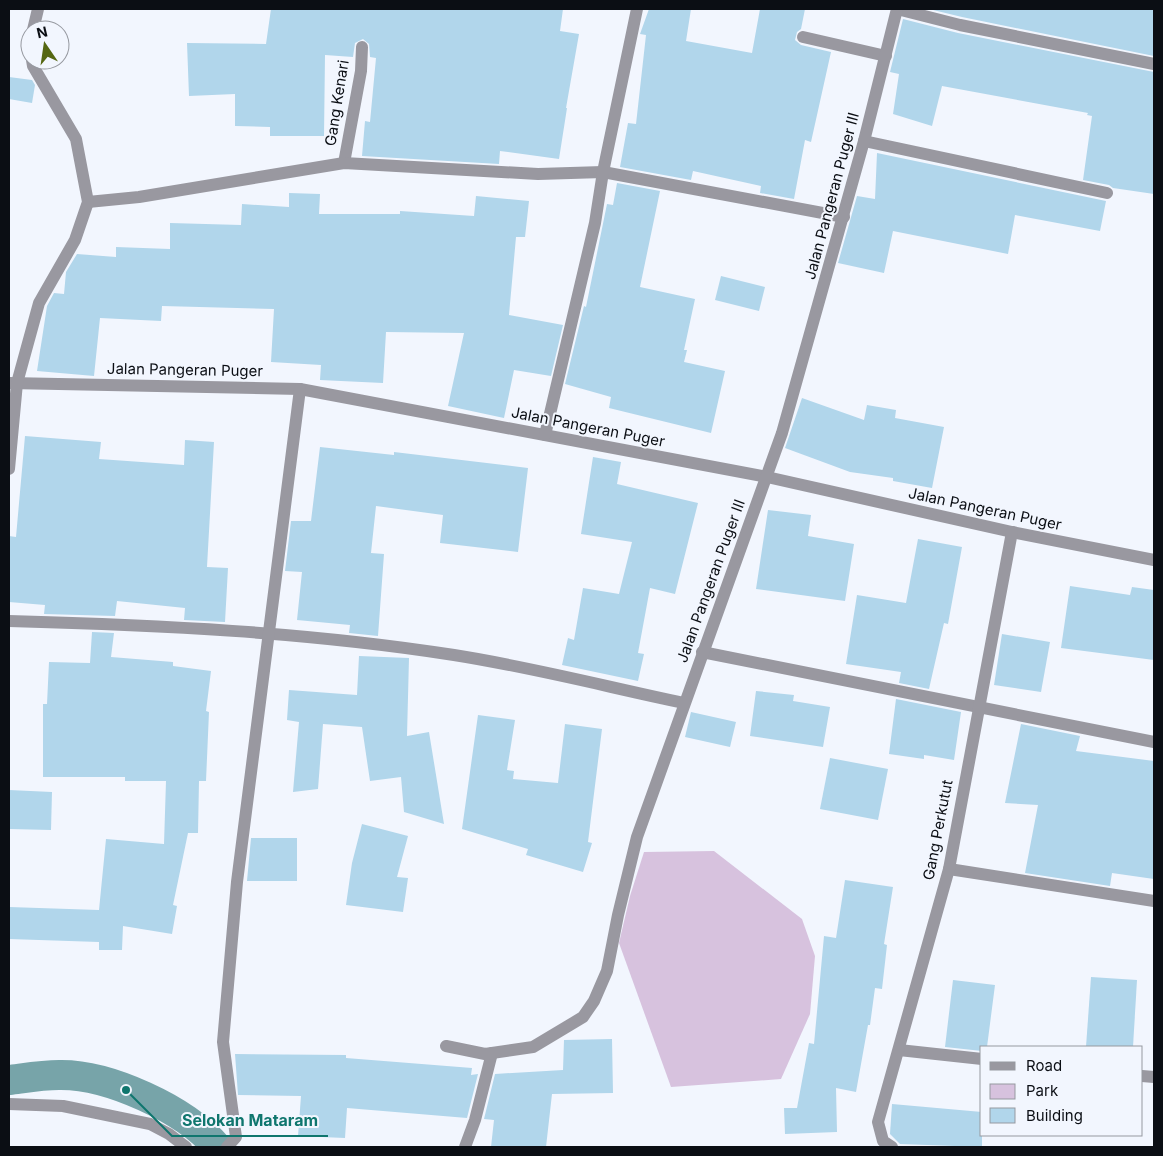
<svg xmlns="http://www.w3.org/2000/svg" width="1163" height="1156" font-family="Inter,sans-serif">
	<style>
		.green { fill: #d7c2de }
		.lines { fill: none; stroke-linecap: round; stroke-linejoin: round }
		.canal { stroke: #77a4a9; stroke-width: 30 }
		.building { fill: #b1d6eb }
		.service { stroke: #9998a0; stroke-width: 12 }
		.minor { stroke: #9998a0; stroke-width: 12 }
		.tertiary { stroke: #9998a0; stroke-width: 12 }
		.labels { text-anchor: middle; stroke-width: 4; stroke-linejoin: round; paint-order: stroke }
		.street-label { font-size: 15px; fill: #0b0e14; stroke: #f2f6fe }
		.leader { fill: none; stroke: #0f766e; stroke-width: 2 }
		.callout-dot { fill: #0f766e; stroke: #f2f6fe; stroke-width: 2 }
		.callout-label { font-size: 16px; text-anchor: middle; font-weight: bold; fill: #0f766e; stroke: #f2f6fe; stroke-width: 4; stroke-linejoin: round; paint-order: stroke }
	</style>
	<rect width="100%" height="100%" fill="#f2f6fe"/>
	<!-- green -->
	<polygon class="green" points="714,851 802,919 815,956 810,1014 781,1079 671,1087 619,943 630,896 644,852"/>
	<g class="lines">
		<!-- canal -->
		<path class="canal" d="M9,1080C25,1078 42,1075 59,1075C108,1074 185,1109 217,1147"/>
	</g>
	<!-- building -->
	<g class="building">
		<polygon points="271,9 563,9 560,31 579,34 566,108 567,108 559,159 500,151 499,164 362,156 365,121 370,122 376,58 370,57 369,44 363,39 355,43 353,57 325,55 324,136 270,136 270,127 235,126 235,94 189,96 187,43 266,44"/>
		<polygon points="649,9 691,9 686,41 752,53 760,9 805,9 801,29 797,32 795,40 801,45 831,52 811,142 805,140 794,199 760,193 761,186 693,171 691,180 620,167 628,123 636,124 646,35 640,34"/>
		<polygon points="929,9 1154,9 1154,56 962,17"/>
		<polygon points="903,19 958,33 1154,72 1154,194 1113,188 1109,185 1083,180 1092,116 1087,115 1088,113 942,86 932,126 893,114 899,74 890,72"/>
		<polygon points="9,77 32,80 35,85 32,103 9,99"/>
		<polygon points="877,153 1106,201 1100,231 1015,215 1008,254 893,231 884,273 838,263 857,196 875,199"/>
		<polygon points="617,183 660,191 640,287 695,299 684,350 687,350 684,362 725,371 711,433 609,408 611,397 565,384 584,306 586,307 607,204 613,205"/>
		<polygon points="289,193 320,194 319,214 400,214 400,211 474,216 476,196 529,201 525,237 516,237 509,315 563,325 551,376 514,370 504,418 448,406 464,333 386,332 383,383 320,380 321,365 271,362 274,309 162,306 161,321 100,318 94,376 37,371 47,306 54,293 64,294 66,272 77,254 116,257 116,247 170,249 170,223 241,225 242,204 289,207"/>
		<polygon points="721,276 765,287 759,311 715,300"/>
		<polygon points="802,398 864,420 867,405 896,410 895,418 944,427 932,488 893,481 893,478 850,472 785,448"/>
		<polygon points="25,436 101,442 99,459 184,465 185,440 214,442 207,567 228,568 225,622 184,620 185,608 117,601 115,616 44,614 45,605 9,602 9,536 16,537"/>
		<polygon points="320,447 394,455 394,452 528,468 518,552 440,543 443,515 376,506 371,553 384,554 378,636 349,633 350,625 297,620 302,572 285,571 291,521 311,521"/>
		<polygon points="593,457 621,462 617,484 698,503 675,594 650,588 638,653 644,654 638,681 562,665 568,638 574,640 583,588 619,594 632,542 581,534"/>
		<polygon points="768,510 811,515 808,536 854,544 845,601 756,589"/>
		<polygon points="918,539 962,547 948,624 944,623 929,689 899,683 901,672 846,664 857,595 906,603"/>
		<polygon points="1070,586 1130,595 1132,587 1154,590 1154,660 1061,648"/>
		<polygon points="92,632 114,633 111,657 173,662 173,666 211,671 206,711 209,712 206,781 199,781 198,833 188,833 173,905 177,906 172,934 123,926 122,950 99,950 99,942 9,939 9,907 99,910 106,839 164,844 166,781 125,781 125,777 43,777 43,704 47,704 49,662 90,663"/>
		<polygon points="1002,634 1050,642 1041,692 994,685"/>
		<polygon points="359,656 409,658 407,736 429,732 444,824 404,812 401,777 370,781 362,727 323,724 318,789 293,792 299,722 287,720 289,690 357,695"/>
		<polygon points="756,691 794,695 793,701 830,707 823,747 750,736"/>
		<polygon points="896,699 961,712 954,760 924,755 924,759 889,754"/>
		<polygon points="691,712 736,722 730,747 685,737"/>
		<polygon points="478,715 515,720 507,770 514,771 513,779 558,783 565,724 602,729 588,842 592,843 583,872 526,855 528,849 462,829"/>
		<polygon points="1021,724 1080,736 1076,751 1154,761 1154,879 1112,873 1110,886 1025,873 1038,805 1005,803"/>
		<polygon points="830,758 888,769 878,820 820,809"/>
		<polygon points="9,790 52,792 51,830 9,829"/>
		<polygon points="362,824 408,836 397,877 408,878 403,912 346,905 352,863"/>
		<polygon points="251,838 297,838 297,881 247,881"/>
		<polygon points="845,880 893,887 884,944 887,945 882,989 875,988 870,1025 868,1025 856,1092 836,1088 837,1132 785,1134 784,1108 797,1108 809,1043 814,1044 824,936 836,938"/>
		<polygon points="1091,977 1137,980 1133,1047 1086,1047"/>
		<polygon points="953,980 995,985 987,1047 982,1047 982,1051 945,1047"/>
		<polygon points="612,1039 613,1093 552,1094 546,1147 491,1147 494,1120 484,1119 495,1074 563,1070 564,1040"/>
		<polygon points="235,1054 346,1055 346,1058 472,1068 471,1075 478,1074 467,1118 347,1108 345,1138 298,1136 301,1096 238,1095"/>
		<polygon points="892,1104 982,1112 982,1147 900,1144 890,1134"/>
	</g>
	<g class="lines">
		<!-- service -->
		<polyline class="service" points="465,1147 475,1120 492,1053"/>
		<!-- minor -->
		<g class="minor">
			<polyline points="897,9 960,25 1154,64"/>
			<polyline points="33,30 38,9"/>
			<polyline points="803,37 886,56"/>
			<polyline points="864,141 1107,193"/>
			<polyline points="344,163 361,71 362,47"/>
			<polyline points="88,202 139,197 344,163 538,174 603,172 844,217"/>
			<polyline points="9,383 300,389 767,477 1012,532 1154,560"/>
			<polyline points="545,435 595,223 603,172 637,9"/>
			<polyline points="9,469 17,383 39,303 75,240 88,202 76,139 33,66 32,60"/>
			<path d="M9,621C158,625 307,632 454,655C531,667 608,687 684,703"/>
			<polyline points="702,652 1154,742"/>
			<polyline points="949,869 1154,901"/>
			<polyline points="446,1046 485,1054 533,1047 583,1017 594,1001 607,971 618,915 637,837 782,433 864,141 897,9"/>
			<polyline points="899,1050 982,1059"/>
			<polyline points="1142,1076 1154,1077"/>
			<polyline points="227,1147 236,1137 223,1042 237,882 300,389"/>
			<polyline points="892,1147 883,1141 878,1122 949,869 1012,532"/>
		</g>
		<!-- tertiary -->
		<polyline class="tertiary" points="9,1104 63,1106 150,1124 169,1134 186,1147"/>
	</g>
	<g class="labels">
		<!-- street labels -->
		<g class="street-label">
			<text transform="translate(337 103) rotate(-81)" y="5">Gang Kenari</text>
			<text transform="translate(832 196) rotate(-75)" y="5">Jalan Pangeran Puger III</text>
			<text transform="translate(185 370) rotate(1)" y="5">Jalan Pangeran Puger</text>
			<text transform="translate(588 427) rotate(11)" y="5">Jalan Pangeran Puger</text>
			<text transform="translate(985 509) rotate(12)" y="5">Jalan Pangeran Puger</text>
			<text transform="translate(711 581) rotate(-70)" y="5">Jalan Pangeran Puger III</text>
			<text transform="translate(938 830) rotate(-79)" y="5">Gang Perkutut</text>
		</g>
	</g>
	<!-- callouts -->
	<path class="leader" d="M126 1090L172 1136H328"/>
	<circle class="callout-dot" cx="126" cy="1090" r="5"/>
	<g class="callout-label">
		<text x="250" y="1126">Selokan Mataram</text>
	</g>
	<!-- border -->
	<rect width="1163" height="1156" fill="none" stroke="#0b0e14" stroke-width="20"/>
	<!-- legend -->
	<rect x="980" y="1046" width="162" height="90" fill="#f2f6fe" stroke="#9699a0"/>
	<rect x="990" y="1062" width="25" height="8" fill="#9998a0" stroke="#9699a0"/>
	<text x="1026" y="1071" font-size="15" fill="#0b0e14">Road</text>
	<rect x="990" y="1084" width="25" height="15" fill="#d7c2de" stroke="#9699a0"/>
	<text x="1026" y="1096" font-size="15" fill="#0b0e14">Park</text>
	<rect x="990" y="1108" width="25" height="15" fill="#b1d6eb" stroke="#9699a0"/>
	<text x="1026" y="1121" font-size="15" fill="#0b0e14">Building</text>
	<!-- north arrow -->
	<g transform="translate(45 45) rotate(347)"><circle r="24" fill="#f2f6fe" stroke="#9699a0"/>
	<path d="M0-4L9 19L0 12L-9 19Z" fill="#556712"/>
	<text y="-8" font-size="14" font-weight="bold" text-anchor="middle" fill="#0b0e14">N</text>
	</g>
</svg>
